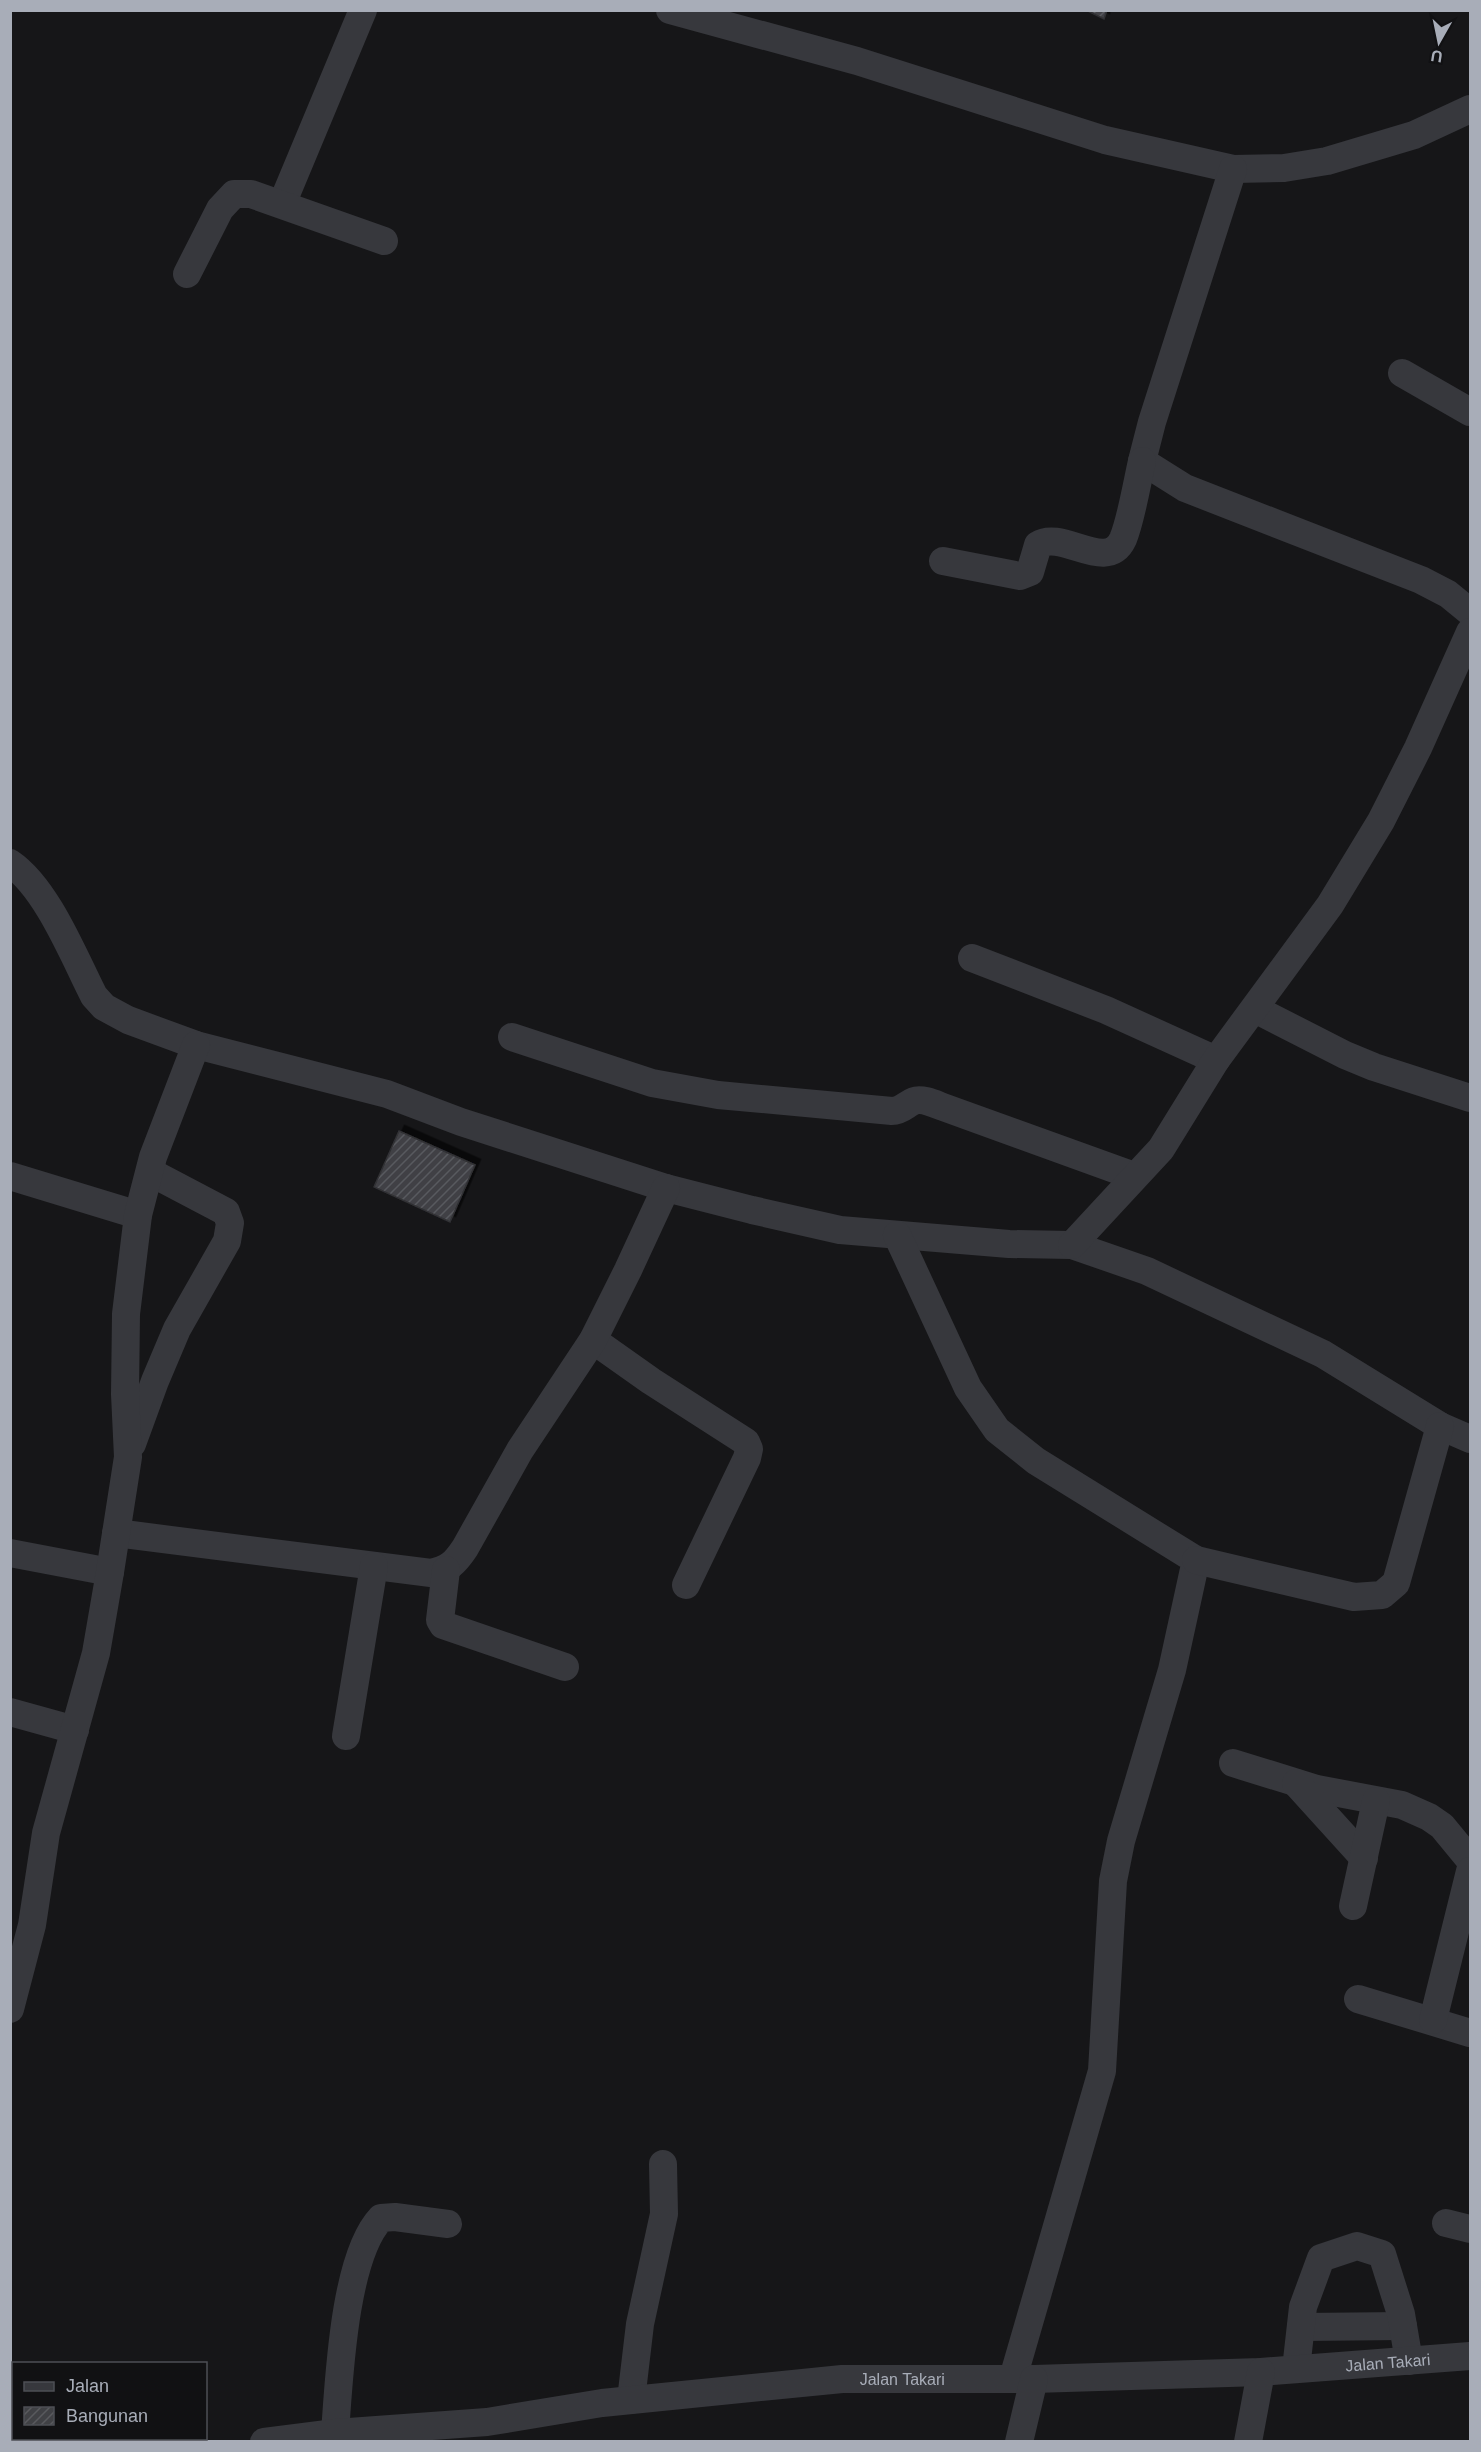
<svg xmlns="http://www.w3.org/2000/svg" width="1481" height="2452" font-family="Helvetica,sans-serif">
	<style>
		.building { fill: url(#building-hatch); stroke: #303034; stroke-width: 1.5; filter: url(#shadow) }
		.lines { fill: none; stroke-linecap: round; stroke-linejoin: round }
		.minor { stroke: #37383d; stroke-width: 28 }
		.labels { text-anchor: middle; stroke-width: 6; stroke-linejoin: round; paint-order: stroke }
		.street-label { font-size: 16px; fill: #a8adb8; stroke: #111113 }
	</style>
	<defs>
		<pattern id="building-hatch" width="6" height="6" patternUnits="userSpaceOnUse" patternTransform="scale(1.5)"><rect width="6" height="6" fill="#404145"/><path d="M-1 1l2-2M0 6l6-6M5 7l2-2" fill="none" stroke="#595a5e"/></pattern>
		<filter id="shadow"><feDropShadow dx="5.5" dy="-5.5" stdDeviation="0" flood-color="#0009"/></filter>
	</defs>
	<rect width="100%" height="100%" fill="#161618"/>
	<!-- building -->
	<g class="building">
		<polygon points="1086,10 1107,10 1104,19"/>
		<polygon points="399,1131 475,1165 450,1222 374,1187"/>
	</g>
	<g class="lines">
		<!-- minor -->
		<g class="minor">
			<polyline points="670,10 857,61 1105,140 1233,169 1284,168 1327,161 1414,135 1470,109"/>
			<polyline points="1233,169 1152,422 1142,461 1185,488 1421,580 1448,594 1470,612"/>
			<polyline points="282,204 363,10"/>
			<polyline points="187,274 220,209 234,194 251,194 384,241"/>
			<polyline points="1402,373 1470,412"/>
			<path d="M943,561L1020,576L1030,572L1038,545C1062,529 1107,574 1123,539C1131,520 1137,483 1142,461"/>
			<path d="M10,863C47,888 74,957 94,996L104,1007L128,1020L196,1045L387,1094L461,1122L666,1188L752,1210L840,1230L1009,1244L1072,1245L1147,1271L1323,1354L1440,1426L1470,1439"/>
			<polyline points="972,958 1106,1010 1216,1060"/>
			<polyline points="1255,1009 1345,1055 1374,1067 1470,1098"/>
			<path d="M512,1037L652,1083L718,1095L892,1111C902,1111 906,1104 914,1101C922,1098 935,1104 943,1107L1134,1176"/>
			<polyline points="10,1176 138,1215"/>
			<polyline points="897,1235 968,1388 997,1430 1036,1461 1196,1560 1172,1670 1121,1841 1113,1881 1102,2071 1013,2378"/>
			<polyline points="1072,1245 1161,1149 1216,1060 1330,905 1381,821 1418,748 1470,632"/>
			<polyline points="593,1340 651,1381 746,1442 749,1449 747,1458 686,1585"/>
			<polyline points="132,1444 155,1381 177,1329 227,1241 230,1223 226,1212 150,1172"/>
			<path d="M116,1533L431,1573C449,1569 455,1563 465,1548L520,1450L593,1340L628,1270L666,1188"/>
			<polyline points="10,1553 110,1572"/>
			<polyline points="1196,1560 1354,1597 1382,1595 1396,1583 1440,1426"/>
			<polyline points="446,1570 440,1620 443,1625 565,1667"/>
			<polyline points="10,1712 75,1730"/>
			<polyline points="346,1736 374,1566"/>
			<polyline points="1233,1763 1317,1789 1402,1805 1429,1817 1442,1826 1470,1860"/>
			<polyline points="1296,1783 1364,1858"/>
			<polyline points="1353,1906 1376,1801"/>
			<polyline points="1358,1999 1470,2033"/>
			<polyline points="10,2009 32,1925 46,1833 96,1653 110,1572 128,1457 125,1394 126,1314 138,1215 153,1157 196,1045"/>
			<polyline points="1433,2020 1470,1871"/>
			<polyline points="1446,2223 1470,2229"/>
			<polyline points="1301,2327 1403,2326"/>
			<polyline points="1296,2369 1303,2307 1321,2258 1357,2246 1382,2254 1401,2314 1409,2361"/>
			<polyline points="631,2400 640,2324 664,2214 663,2164"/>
			<path d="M335,2433C339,2379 344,2257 381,2218L395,2217L448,2224"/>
			<path id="s1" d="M264,2442L335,2433L487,2422L602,2403L842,2379H1034L1261,2372L1470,2356"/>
			<polyline points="1019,2442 1034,2379"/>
			<polyline points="1248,2442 1261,2372"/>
		</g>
	</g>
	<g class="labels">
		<!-- street labels -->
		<g class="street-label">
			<text dy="6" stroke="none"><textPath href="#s1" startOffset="1128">Jalan Takari</textPath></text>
			<text dy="6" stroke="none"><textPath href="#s1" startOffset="642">Jalan Takari</textPath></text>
		</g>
	</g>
	<!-- border -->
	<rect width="1481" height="2452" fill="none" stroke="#a8adb8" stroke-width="24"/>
	<!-- legend -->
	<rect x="12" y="2362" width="195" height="78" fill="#111113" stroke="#4d4f55" stroke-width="1.5"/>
	<rect x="24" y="2382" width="30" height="9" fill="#37383d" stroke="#4d4f55" stroke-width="1.5"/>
	<text x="66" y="2392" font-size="18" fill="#a8adb8">Jalan</text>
	<rect x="24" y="2407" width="30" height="18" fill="url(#building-hatch)" stroke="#4d4f55" stroke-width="1.5"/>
	<text x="66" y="2422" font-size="18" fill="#a8adb8">Bangunan</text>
	<!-- north arrow -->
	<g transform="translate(1439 42) rotate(189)" stroke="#111113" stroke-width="4.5" paint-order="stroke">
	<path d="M0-4.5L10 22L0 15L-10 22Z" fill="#a8adb8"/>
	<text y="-9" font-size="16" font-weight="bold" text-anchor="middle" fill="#a8adb8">U</text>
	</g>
</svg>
